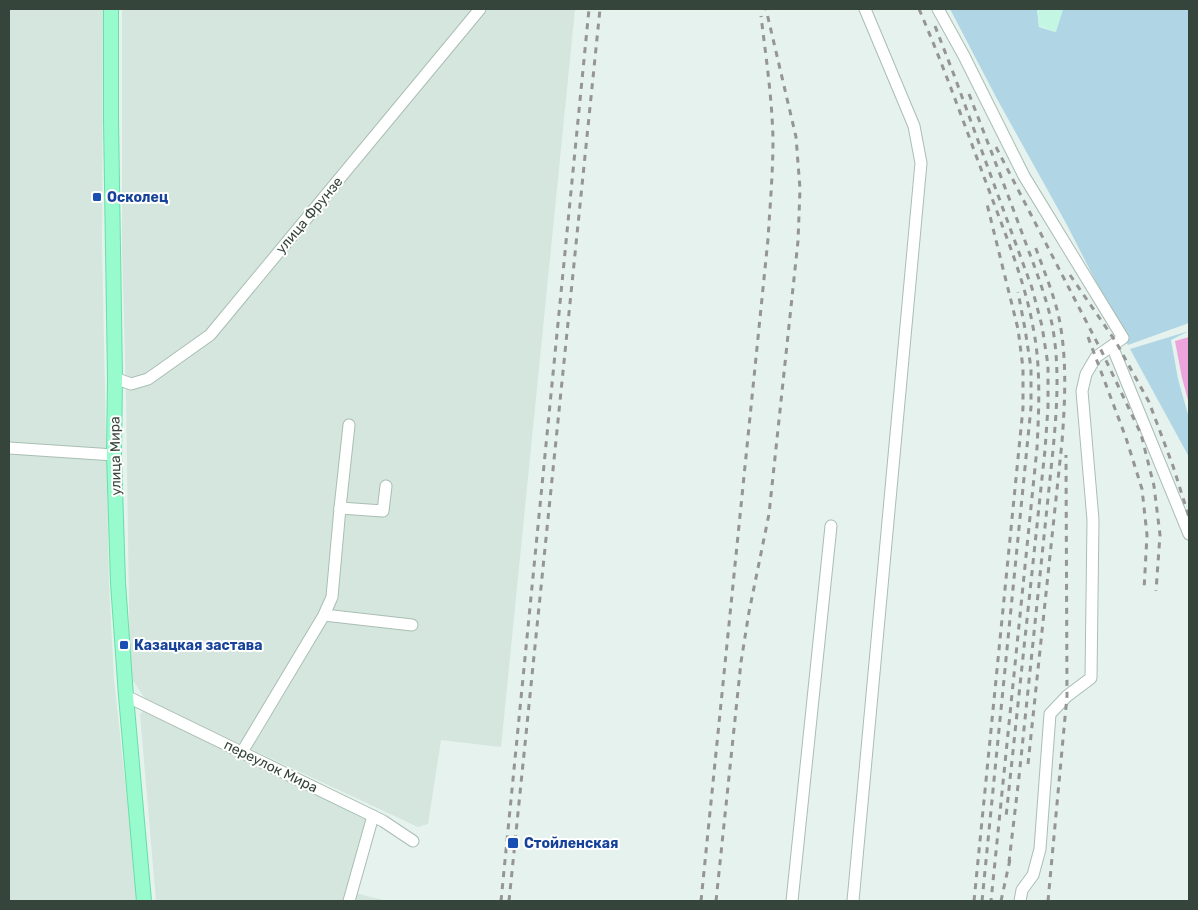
<svg xmlns="http://www.w3.org/2000/svg" width="1198" height="910" font-family="Rubik,sans-serif">
	<style>
		.residential { fill: #d4e6de }
		.green { fill: #b0d6e6 }
		.sand { fill: #c3f6e3 }
		.water { fill: #eda4dc }
		.lines { fill: none; stroke-linecap: round; stroke-linejoin: round }
		.minor-casing { stroke: #a9beb3; stroke-width: 13 }
		.major-casing { stroke: #67dfa7; stroke-width: 16 }
		.minor { stroke: #fff; stroke-width: 11 }
		.major { stroke: #97fbce; stroke-width: 14 }
		.rail { stroke: #959595; stroke-width: 3; stroke-dasharray: 6 6; stroke-linecap: butt }
		.transit-dot { fill: #1a4fb4; stroke: #fff; stroke-width: 2 }
		.labels { text-anchor: middle; stroke-width: 4; stroke-linejoin: round; paint-order: stroke }
		.transit-label { font-size: 14px; font-weight: bold; fill: #164399; stroke: #fff; text-anchor: start }
		.street-label { font-size: 14px; fill: #36453c; stroke: #fff }
	</style>
	<rect width="100%" height="100%" fill="#e6f2ed"/>
	<!-- residential -->
	<g class="residential">
		<polygon points="9,9 103,9 102,247 109,584 114,679 138,901 9,901"/>
		<polygon points="122,9 575,9 501,747 441,740 428,824 418,827 146,700 130,676 126,393 122,250"/>
		<polygon points="144,710 163,718 257,767 357,812 368,818 349,889 359,894 387,901 156,901 140,714"/>
	</g>
	<!-- green -->
	<g class="green">
		<polygon points="950,9 1037,9 1039,27 1055,32 1063,9 1189,9 1189,323 1128,345 1067,225 997,99"/>
		<polygon points="1189,331 1171,340 1178,379 1189,418 1189,457 1130,349"/>
	</g>
	<!-- sand -->
	<polygon class="sand" points="1037,9 1063,9 1056,32 1039,26"/>
	<!-- water -->
	<polygon class="water" points="1189,337 1189,404 1182,378 1175,341"/>
	<g class="lines">
		<!-- minor casing -->
		<g class="minor-casing">
			<g id="minor">
				<polyline points="938,9 964,56 1024,176 1123,338 1096,357 1086,374 1082,391 1093,520 1091,678 1067,696 1050,714 1040,849 1033,875 1022,890 1020,901"/>
				<polyline points="1112,346 1189,534"/>
				<polyline points="115,378 131,384 148,379 210,335 480,9"/>
				<polyline points="9,448 114,455"/>
				<polyline points="340,508 383,511 386,486"/>
				<polyline points="324,615 412,625"/>
				<polyline points="126,696 373,816 383,821 413,841"/>
				<polyline points="242,752 324,615 332,597 340,508 349,425"/>
				<polyline points="349,901 373,816"/>
				<polyline points="792,901 831,526"/>
				<polyline points="853,901 921,163 914,126 865,9"/>
			</g>
		</g>
		<!-- major casing -->
		<g class="major-casing">
			<polyline id="major" points="111,9 111,120 115,378 114,455 118,583 126,696 144,901"/>
		</g>
		<!-- minor -->
		<use href="#minor" class="minor"/>
		<!-- major -->
		<use href="#major" class="major"/>
		<!-- rail -->
		<g class="rail">
			<path d="M919,9C945,69 967,132 990,193C1006,236 1025,282 1033,327C1041,366 1039,408 1037,448L991,901"/>
			<polyline points="935,26 954,75 1032,288 1042,326 1048,365 1048,407 1045,450 1006,817"/>
			<path d="M969,94C988,143 1007,192 1025,241C1035,268 1046,296 1052,324C1060,366 1057,408 1053,450L1019,777L1009,862"/>
			<polyline points="996,147 1102,352 1141,434 1154,486 1160,535 1156,591"/>
			<polyline points="1070,275 1116,342 1149,402 1173,466 1189,517"/>
			<polyline points="1088,337 1126,438 1142,489 1147,535 1144,590"/>
			<path d="M1028,764L1062,442C1065,401 1067,363 1060,323C1055,296 1043,269 1034,243"/>
			<polyline points="501,901 589,9"/>
			<polyline points="509,901 600,9"/>
			<path d="M701,901L768,239C770,206 773,172 773,139C772,98 766,57 761,16"/>
			<polyline points="716,901 741,662 749,612 769,514 798,241 800,189 796,137 766,9"/>
			<polyline points="974,901 1023,408 1023,368 1018,329 986,200"/>
			<polyline points="982,901 1031,407 1031,368 1025,329 1018,292"/>
			<polyline points="1001,901 1011,855"/>
			<polyline points="1048,901 1067,696 1066,455"/>
		</g>
	</g>
	<!-- markers -->
	<g class="transit-dot">
		<rect x="92" y="192" width="10" height="10" rx="2.5"/>
		<rect x="119" y="640" width="10" height="10" rx="2.5"/>
		<rect x="507" y="837" width="12" height="12" rx="2.5"/>
	</g>
	<g class="labels">
		<!-- transit labels -->
		<g class="transit-label">
			<text x="107" y="202">Осколец</text>
			<text x="134" y="650">Казацкая застава</text>
			<text x="524" y="848">Стойленская</text>
		</g>
		<!-- street labels -->
		<g class="street-label">
			<text transform="translate(309 215) rotate(-50)" y="5">улица Фрунзе</text>
			<text transform="translate(115 456) rotate(-91)" y="5">улица Мира</text>
			<text transform="translate(271 766) rotate(26)" y="5">переулок Мира</text>
		</g>
	</g>
	<!-- border -->
	<rect width="1198" height="910" fill="none" stroke="#36453c" stroke-width="20"/>
</svg>
